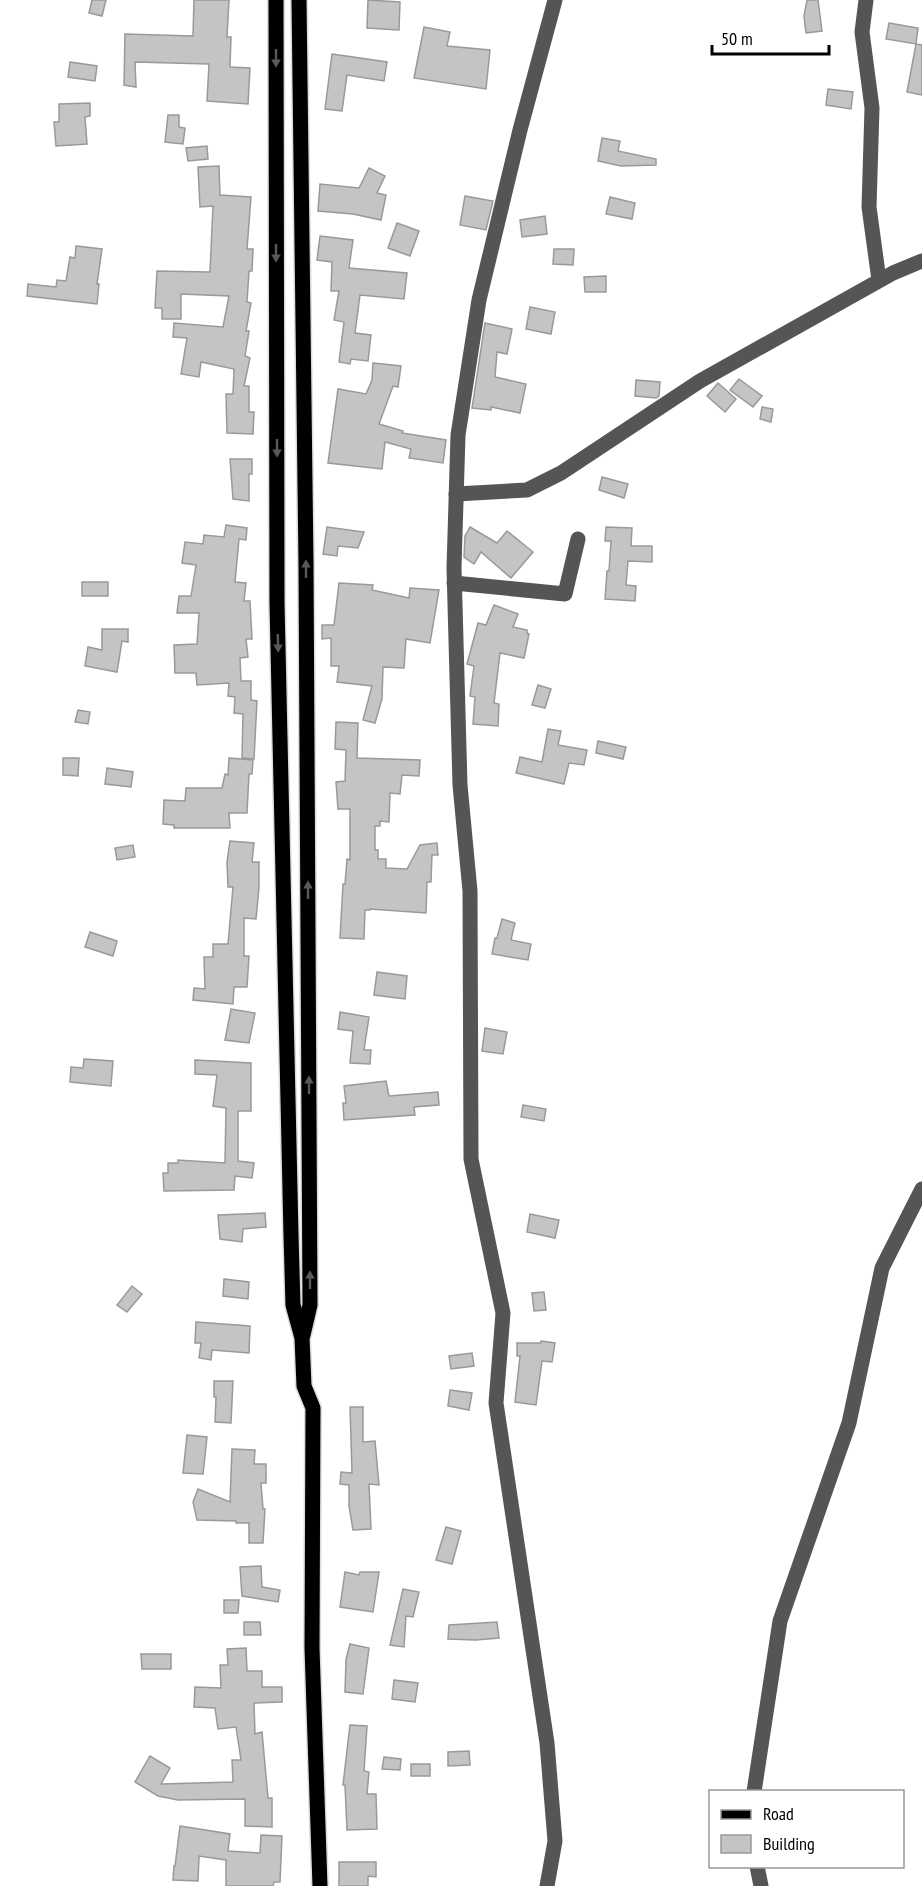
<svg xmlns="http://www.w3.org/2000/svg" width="922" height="1886" font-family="'PT Sans Narrow',sans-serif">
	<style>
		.building { fill: #c4c4c4; stroke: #999; stroke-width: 1.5 }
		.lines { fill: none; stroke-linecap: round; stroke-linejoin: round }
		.major-casing { stroke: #dbdbdb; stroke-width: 18 }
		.minor { stroke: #555; stroke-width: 15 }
		.major { stroke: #000; stroke-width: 15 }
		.oneway { fill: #595959 }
	</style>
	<rect width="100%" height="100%" fill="#fff"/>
	<!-- building -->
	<g class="building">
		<polygon points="92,0 106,0 102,16 89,13"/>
		<polygon points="194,0 229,0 227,37 231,37 230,67 250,68 248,104 207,101 209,64 135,62 136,87 124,85 125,34 193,36"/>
		<polygon points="368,0 400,2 399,30 367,28"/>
		<polygon points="807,0 818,0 822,31 806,33 804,16"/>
		<polygon points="889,23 918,28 916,44 886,39"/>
		<polygon points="424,27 450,32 447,46 490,50 486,89 414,78"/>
		<polygon points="916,44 922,45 922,95 907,92"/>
		<polygon points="332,54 387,62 384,81 347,75 342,111 325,109"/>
		<polygon points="70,62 97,66 95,81 68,77"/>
		<polygon points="828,89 853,92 851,109 826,105"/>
		<polygon points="90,103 90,116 85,117 87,144 56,146 54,122 59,122 59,104"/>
		<polygon points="168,115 179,115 179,127 185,128 183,144 165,142"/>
		<polygon points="602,138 620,141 618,151 656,159 656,165 621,166 598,161"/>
		<polygon points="207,146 208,159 188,161 186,148"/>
		<polygon points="219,166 220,195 251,197 247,249 253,249 252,271 249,271 247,302 251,303 246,331 249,331 245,356 250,358 244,386 249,386 249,412 254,412 253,434 227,433 226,394 233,394 234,369 201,362 199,377 181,374 187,338 173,337 174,323 223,327 229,296 181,294 181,319 162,319 162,308 155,308 157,271 210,272 213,206 200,207 198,167"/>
		<polygon points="369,168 385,176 377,193 386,195 381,220 353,214 318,211 320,184 359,188"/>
		<polygon points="465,196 493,201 486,230 460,225"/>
		<polygon points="610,197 635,203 632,219 606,214"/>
		<polygon points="545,216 547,234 522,237 520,220"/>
		<polygon points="397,223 419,231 410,256 388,248"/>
		<polygon points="320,236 353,240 349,268 407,273 404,299 360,295 355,333 371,335 368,361 351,359 350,364 339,362 344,322 334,320 339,291 331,291 332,262 317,260"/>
		<polygon points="76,246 102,249 97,284 99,284 97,304 27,296 28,284 56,287 57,280 66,281 70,257 75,258"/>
		<polygon points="554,249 574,249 573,265 553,264"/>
		<polygon points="606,276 606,292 585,292 584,277"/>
		<polygon points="530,307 555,312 551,334 526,329"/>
		<polygon points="485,323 512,329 507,354 497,352 495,377 526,384 520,413 491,407 491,410 472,408"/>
		<polygon points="373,363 401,366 398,387 393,386 379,424 403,431 402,433 446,440 443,463 409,458 411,449 385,442 382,469 328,463 338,389 366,394 372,380"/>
		<polygon points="739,379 762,396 753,407 730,390"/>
		<polygon points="636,380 660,382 659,396 656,398 635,396"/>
		<polygon points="718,383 736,399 725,412 707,396"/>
		<polygon points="762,407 773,409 771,422 760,419"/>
		<polygon points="230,459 252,459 252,474 249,474 249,501 233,499"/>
		<polygon points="602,477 628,484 624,498 599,490"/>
		<polygon points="226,525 247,528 246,540 239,539 235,582 246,583 244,601 250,601 252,639 246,639 248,657 240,658 241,681 251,681 251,700 257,701 254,759 242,758 243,714 234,713 235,697 228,696 229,683 197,685 196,673 175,673 174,645 197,644 199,613 177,613 179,596 191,596 196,565 182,563 185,542 203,544 204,535 224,537"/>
		<polygon points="327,527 364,532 358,548 338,546 337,556 323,554"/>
		<polygon points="470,527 497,543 507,531 533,552 511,578 481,552 474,564 464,557 465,536"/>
		<polygon points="606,527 632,528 631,546 652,546 652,562 628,561 626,585 636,586 635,601 605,599 607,571 609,571 611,541 605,541"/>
		<rect x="82" y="582" width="26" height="14"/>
		<polygon points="339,583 373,585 372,590 409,598 410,588 439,590 430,643 406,639 404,668 383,667 382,699 375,723 363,720 372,686 337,682 339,666 331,666 331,638 322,639 322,625 334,625"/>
		<polygon points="494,605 518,614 513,627 527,630 527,633 529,634 524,658 500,653 494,703 499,704 498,726 473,724 475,697 470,696 474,666 467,664 478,623 486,625"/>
		<polygon points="102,629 128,629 128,642 122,641 117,672 85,666 88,647 102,650"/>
		<polygon points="538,685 551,689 545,708 532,705"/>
		<polygon points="78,710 90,712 88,724 75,722"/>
		<polygon points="336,722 358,723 357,758 420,760 419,776 402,775 400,794 390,793 389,822 380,821 380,826 375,826 375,850 378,850 378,859 386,859 386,868 407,869 420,845 437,843 438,855 432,855 431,882 427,882 426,913 370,909 370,910 365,910 364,939 340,938 343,884 345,884 347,859 350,860 350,809 338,809 336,782 345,781 346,750 335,749"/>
		<polygon points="548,729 561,731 558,745 587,750 584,765 569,763 564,784 516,773 520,757 542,762"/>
		<polygon points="598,741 626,747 623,759 596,753"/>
		<polygon points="63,758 79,758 78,776 63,775"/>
		<polygon points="229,758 253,760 252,774 249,774 247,813 229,813 230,828 174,828 174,825 163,824 164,800 185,801 186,788 222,788 225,774 228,775"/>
		<polygon points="107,768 133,772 131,787 105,784"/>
		<polygon points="230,841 254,843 252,862 259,862 259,887 256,919 244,918 244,956 249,956 247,987 234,987 233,1004 193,1000 194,988 205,989 204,957 213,957 213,944 228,944 233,887 228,887 227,862"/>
		<polygon points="133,845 135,857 117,860 115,848"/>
		<polygon points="502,919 515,923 511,940 531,944 528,960 492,954 495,938 497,938"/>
		<polygon points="90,932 117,941 113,956 85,947"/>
		<polygon points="377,972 407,976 405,999 374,995"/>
		<polygon points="231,1009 255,1013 249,1043 225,1040"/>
		<polygon points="340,1012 369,1017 364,1050 371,1050 370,1064 350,1063 353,1031 338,1029"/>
		<polygon points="485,1028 507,1032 503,1054 482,1051"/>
		<polygon points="84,1059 113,1061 111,1086 70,1082 71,1067 83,1068"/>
		<polygon points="195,1060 251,1063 251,1111 238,1111 238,1161 254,1163 252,1178 235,1176 234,1190 164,1191 163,1173 168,1173 168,1163 178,1163 178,1160 225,1163 226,1108 213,1106 217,1075 195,1074"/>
		<polygon points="386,1081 389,1096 438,1092 439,1105 414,1107 415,1115 344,1120 343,1103 346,1103 344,1086"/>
		<polygon points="523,1105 546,1109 544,1121 521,1117"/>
		<polygon points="265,1213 266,1227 243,1229 242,1242 220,1239 218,1215"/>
		<polygon points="530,1214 559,1220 555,1238 527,1232"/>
		<polygon points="224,1279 249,1282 248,1299 223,1296"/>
		<polygon points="132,1286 142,1294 127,1312 117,1305"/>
		<polygon points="544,1292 546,1310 534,1311 532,1293"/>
		<polygon points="196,1322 250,1326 249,1353 212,1350 211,1360 199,1358 201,1343 195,1343"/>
		<polygon points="541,1341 555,1343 552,1362 542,1361 536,1405 515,1402 520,1356 517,1356 517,1343 541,1343"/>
		<polygon points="472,1353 474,1366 451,1369 449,1356"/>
		<polygon points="214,1381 233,1381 231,1423 215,1422 216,1397 214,1397"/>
		<polygon points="450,1390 472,1393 469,1410 448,1406"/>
		<polygon points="350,1407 363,1407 363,1442 375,1441 379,1485 369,1484 371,1529 353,1530 349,1506 349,1485 340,1484 341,1472 352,1473"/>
		<polygon points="187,1435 207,1437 203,1474 183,1473"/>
		<polygon points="232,1449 255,1450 254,1464 266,1464 266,1483 261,1483 263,1509 265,1509 263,1543 249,1543 249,1523 236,1523 236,1521 197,1520 193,1502 198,1489 230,1502"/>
		<polygon points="446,1527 461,1531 452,1564 436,1560"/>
		<polygon points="261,1566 262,1587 280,1590 278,1602 242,1596 240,1567"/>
		<polygon points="345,1572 359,1575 360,1572 379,1572 373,1612 340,1607"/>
		<polygon points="403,1589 419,1592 413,1617 406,1616 404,1647 390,1645"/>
		<polygon points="224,1600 239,1600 238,1613 224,1613"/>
		<polygon points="244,1622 260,1622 261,1635 244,1635"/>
		<polygon points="497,1622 499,1638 476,1640 448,1639 449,1625"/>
		<polygon points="350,1644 369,1648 363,1694 345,1692 346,1659"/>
		<polygon points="246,1648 247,1671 262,1671 262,1687 282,1687 282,1702 254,1703 255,1734 262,1732 268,1798 272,1798 272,1827 245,1826 245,1799 178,1800 158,1796 135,1782 150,1756 170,1768 161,1784 233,1782 232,1760 241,1760 236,1727 218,1729 215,1708 194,1707 195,1687 221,1688 220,1665 228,1665 227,1649"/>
		<polygon points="141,1654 171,1654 171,1669 142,1669"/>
		<polygon points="394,1680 418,1683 415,1702 392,1699"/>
		<polygon points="350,1725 367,1726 364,1771 369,1772 367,1794 376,1794 377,1829 347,1830 345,1785 343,1785"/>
		<polygon points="469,1751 470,1765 448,1766 448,1752"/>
		<polygon points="384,1757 401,1759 400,1770 382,1769"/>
		<rect x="411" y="1764" width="19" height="12"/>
		<polygon points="180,1826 230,1834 228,1851 260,1853 261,1835 282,1836 280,1882 274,1882 273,1886 226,1886 226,1860 199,1856 198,1881 173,1880 174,1866 175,1866"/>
		<polygon points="339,1862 376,1862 376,1877 368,1876 368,1886 339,1886"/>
	</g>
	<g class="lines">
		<!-- major casing -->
		<g class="major-casing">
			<g id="major">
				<polyline points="276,0 277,603 291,1235 293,1305 302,1338 304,1386 313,1408 312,1648 320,1886"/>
				<polyline points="299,0 306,564 310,1305 303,1335"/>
			</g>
		</g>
		<!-- minor -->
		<g class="minor">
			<polyline points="866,0 862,32 872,108 869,207 879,280"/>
			<polyline points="456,494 527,490 561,473 700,381 893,273 922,261"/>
			<polyline points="454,583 565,594 578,539"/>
			<polyline points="754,1792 780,1621 849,1423 882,1268 922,1189"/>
			<polyline points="757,1866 761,1886"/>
			<polyline points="547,1886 555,1841 547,1743 496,1403 503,1313 471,1159 470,891 460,785 454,568 458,435 479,300 520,130 555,0"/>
		</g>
		<!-- major -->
		<use href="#major" class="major"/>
	</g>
	<!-- one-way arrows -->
	<defs><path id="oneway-solid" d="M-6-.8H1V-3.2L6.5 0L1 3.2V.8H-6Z" transform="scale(1.5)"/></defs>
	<g class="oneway">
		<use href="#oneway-solid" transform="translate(276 58) rotate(90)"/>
		<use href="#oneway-solid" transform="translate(276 253) rotate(90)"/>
		<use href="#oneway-solid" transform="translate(277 448) rotate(90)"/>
		<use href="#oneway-solid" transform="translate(306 569) rotate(-90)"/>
		<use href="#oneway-solid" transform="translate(278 643) rotate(89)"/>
		<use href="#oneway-solid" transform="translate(308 890) rotate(-90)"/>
		<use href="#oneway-solid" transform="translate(309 1085) rotate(-90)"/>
		<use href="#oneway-solid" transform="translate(310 1280) rotate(-90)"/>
	</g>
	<!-- legend -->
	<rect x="709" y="1790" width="195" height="78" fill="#ffffff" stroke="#999999" stroke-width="1.5"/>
	<rect x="721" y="1810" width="30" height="9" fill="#000000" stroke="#999999" stroke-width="1.5"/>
	<text x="763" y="1820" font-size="18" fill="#000000">Road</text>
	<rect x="721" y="1835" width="30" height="18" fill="#c4c4c4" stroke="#999999" stroke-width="1.5"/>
	<text x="763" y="1850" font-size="18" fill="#000000">Building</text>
	<!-- scale -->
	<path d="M712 45v9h117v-9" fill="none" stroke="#000000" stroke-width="3"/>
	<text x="721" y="45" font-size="18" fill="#000000" stroke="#ffffff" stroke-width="4.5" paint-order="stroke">50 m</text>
</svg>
